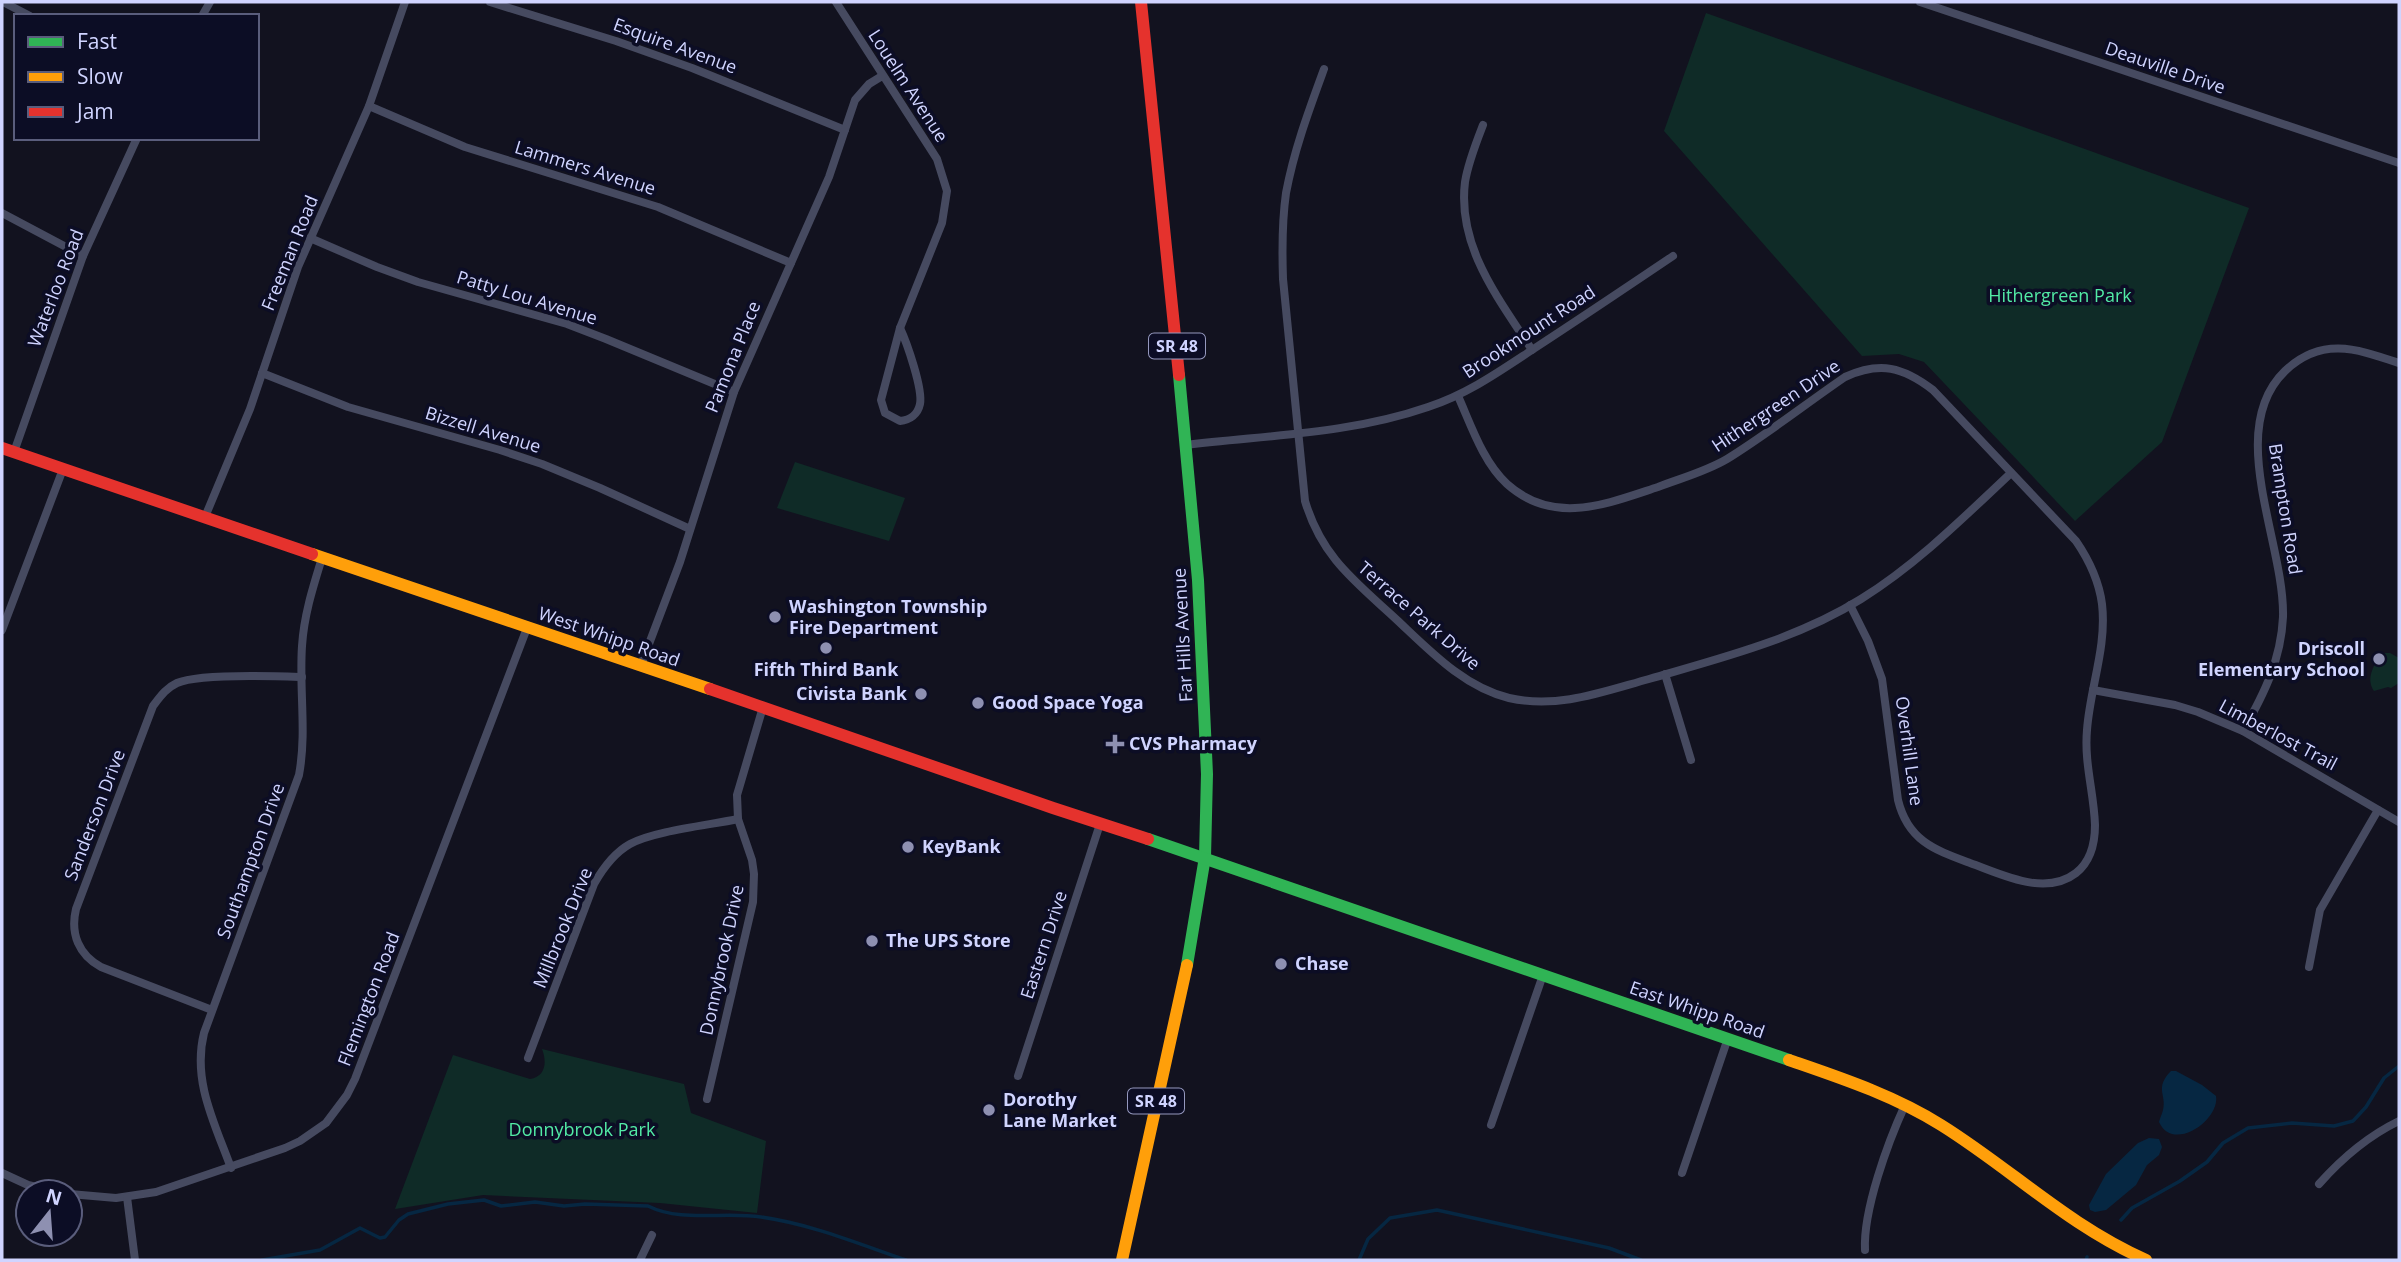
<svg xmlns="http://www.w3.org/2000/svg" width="2401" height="1262" font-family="'Open Sans',sans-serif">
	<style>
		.green { fill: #0f2b27 }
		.water { fill: #062742 }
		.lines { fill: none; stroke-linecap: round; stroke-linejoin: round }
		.stream { stroke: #062742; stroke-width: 3.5 }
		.street { stroke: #464a60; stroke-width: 8 }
		.fast { stroke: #30b455; stroke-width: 12 }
		.slow { stroke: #ff9f0a; stroke-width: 12 }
		.jam { stroke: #e5322d; stroke-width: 12 }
		.poi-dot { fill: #8e90b1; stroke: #0c0d25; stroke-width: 2.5 }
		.labels { text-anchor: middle; stroke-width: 7; stroke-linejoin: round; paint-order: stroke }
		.shield { fill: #0c0d25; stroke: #9598be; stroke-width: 2 }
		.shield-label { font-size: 16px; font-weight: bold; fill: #d0d4ff }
		.street-label { font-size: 18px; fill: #d0d4ff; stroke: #0c0d25 }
		.park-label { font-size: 18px; fill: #52eaa5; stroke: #0c0d25 }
		.poi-label { font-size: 18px; font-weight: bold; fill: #d0d4ff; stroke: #0c0d25; text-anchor: start }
	</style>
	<rect width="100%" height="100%" fill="#12121f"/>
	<!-- green -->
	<g class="green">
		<polygon points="1706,13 2249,208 2162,442 2075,521 1924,362 1899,354 1862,356 1664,131"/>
		<polygon points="795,462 905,498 889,541 777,508"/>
		<path d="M2380,653H2390L2399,658V683L2391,688L2388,687L2374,691C2365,677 2375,666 2380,653Z"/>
		<path d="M542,1049L684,1084L691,1113L766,1141L757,1213L660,1203L483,1195L395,1209L453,1055L530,1079C546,1076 547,1062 542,1049Z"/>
	</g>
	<!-- water -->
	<g class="water">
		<path d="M2171,1071H2176L2202,1085L2216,1096C2220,1120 2173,1153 2159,1122C2160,1118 2162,1114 2163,1110C2167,1095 2154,1088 2171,1071Z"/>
		<polygon points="2149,1138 2159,1139 2162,1147 2159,1155 2147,1165 2136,1185 2106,1210 2095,1212 2090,1210 2089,1205 2106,1174 2138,1143"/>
	</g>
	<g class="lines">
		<!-- stream -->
		<g class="stream">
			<polyline points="2121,1220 2132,1208 2180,1181 2207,1162 2223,1143 2248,1128 2292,1123 2334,1126 2353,1121 2366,1107 2384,1078 2399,1066"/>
			<path d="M262,1260L320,1250L360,1228L380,1238L385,1237L399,1220L408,1214L448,1204L484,1200L501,1206L535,1202L564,1206L585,1204L648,1206C682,1223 724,1211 761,1217C811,1224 859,1244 906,1260"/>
			<polyline points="1359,1260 1368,1239 1390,1218 1437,1210 1609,1248 1641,1260"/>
			<polyline points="2086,1260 2087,1257"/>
		</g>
		<!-- street -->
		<g class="street">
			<polyline points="3,2 30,16"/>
			<polyline points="490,2 616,41 692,68 845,130"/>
			<polyline points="836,2 937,159 947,191 942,223 900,328"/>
			<polyline points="1920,2 2399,163"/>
			<polyline points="202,16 210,2"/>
			<path d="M1324,69C1309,110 1294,150 1286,193C1282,221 1282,250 1283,279L1305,501C1322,558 1356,582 1397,620C1430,651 1464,687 1509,698C1558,709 1602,692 1649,679C1721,658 1797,639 1861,599C1917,564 1963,518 2011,473"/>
			<polyline points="369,106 465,147 658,207 791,263"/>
			<path d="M1483,125C1476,143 1468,163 1465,182C1457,247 1499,299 1532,350"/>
			<polyline points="2,213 83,256"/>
			<polyline points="310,238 377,267 418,282 567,324 606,339 734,392"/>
			<path d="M900,328C907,343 923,389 920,404C918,414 910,420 900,421L885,413L881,400Z"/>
			<polyline points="262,373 348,407 500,450 542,464 600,488 690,529"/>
			<path d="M1458,396C1471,425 1483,462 1507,484C1554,526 1606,504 1658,487C1681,478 1705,472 1727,459C1766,435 1807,403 1845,377C1880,361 1903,367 1933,390L2076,541C2089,560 2099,581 2102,604C2107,647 2090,688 2087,730C2084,763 2094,793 2095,825C2095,843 2090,862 2076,873C2045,897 2001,874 1970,863C1935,850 1908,841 1898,800L1882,679L1868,641L1850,605"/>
			<path d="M1186,445C1268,435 1350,434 1428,407C1468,394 1500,371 1535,348C1581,318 1627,287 1673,256"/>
			<polyline points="14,452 83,256 137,138"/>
			<polyline points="205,517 250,409 298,267 369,106 405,2"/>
			<polyline points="2,630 63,469"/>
			<polyline points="641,665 680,562 734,392 829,177 855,100 869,84 882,76"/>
			<polyline points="1665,674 1691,760"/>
			<polyline points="2093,690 2175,705 2198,712 2243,731 2399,822"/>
			<path d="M2243,731C2264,694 2281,660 2283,617C2285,543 2224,430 2285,371C2322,336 2357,349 2399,363"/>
			<polyline points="2309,967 2320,910 2378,810"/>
			<path d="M212,1010L101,967C79,955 70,934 76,909L153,706C160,697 166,688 177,683C199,673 274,676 302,677"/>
			<path d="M528,1058L594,884C603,868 614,853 630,844C653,831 710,825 738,819"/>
			<polyline points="1018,1076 1100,824"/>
			<polyline points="707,1099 753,902 754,874 752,860 738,819 737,795 763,707"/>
			<polyline points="1491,1125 1543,975"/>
			<path d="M231,1168C215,1124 192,1081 204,1033L299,775C307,732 299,690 302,646C304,615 313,587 322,558"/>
			<polyline points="2,1173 28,1185 57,1192"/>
			<polyline points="1682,1173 1728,1038"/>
			<path d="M2319,1184C2343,1157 2368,1136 2399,1121"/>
			<polyline points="70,1194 116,1198 156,1192 285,1148 300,1141 326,1123 347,1095 355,1079 527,628"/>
			<polyline points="127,1197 135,1260"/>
			<path d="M1865,1250C1863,1210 1888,1142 1905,1105"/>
			<polyline points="640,1260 652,1235"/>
		</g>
		<!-- fast -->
		<g class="fast">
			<polyline points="1179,375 1198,580 1207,774 1205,857 1187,965"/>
			<polyline points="1148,839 1789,1060"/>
		</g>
		<!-- slow -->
		<g class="slow">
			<polyline points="312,554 710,689"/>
			<path d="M1789,1060C1841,1078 1893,1095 1941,1125C2013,1170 2066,1224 2146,1260"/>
			<polyline points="1122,1260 1187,965"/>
		</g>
		<!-- jam -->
		<g class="jam">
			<polyline points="1141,2 1179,375"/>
			<polyline points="2,448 312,554"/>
			<polyline points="710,689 1053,808 1148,839"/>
		</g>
	</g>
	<!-- markers -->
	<g class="poi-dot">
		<circle cx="775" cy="617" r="7"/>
		<circle cx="826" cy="648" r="7"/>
		<circle cx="2379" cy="659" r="7"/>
		<circle cx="921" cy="694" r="7"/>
		<circle cx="978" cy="703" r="7"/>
		<path d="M1111.5 733.5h7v7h7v7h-7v7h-7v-7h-7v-7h7z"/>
		<circle cx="908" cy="847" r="7"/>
		<circle cx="872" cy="941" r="7"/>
		<circle cx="1281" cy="964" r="7"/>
		<circle cx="989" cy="1110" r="7"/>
	</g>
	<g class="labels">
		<!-- shield labels -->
		<g class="shield">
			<rect x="1149" y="333.5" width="56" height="25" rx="5"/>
			<rect x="1128" y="1088.5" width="56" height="25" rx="5"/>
		</g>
		<g class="shield-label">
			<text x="1177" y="352">SR 48</text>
			<text x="1156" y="1107">SR 48</text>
		</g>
		<!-- street labels -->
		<g class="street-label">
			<text transform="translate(675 46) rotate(20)" y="6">Esquire Avenue</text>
			<text transform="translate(2165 68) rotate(19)" y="6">Deauville Drive</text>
			<text transform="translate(908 86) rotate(57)" y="6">Louelm Avenue</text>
			<text transform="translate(585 168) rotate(17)" y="6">Lammers Avenue</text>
			<text transform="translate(290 253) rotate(-68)" y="6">Freeman Road</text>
			<text transform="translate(56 288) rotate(-69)" y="6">Waterloo Road</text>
			<text transform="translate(527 298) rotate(17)" y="6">Patty Lou Avenue</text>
			<text transform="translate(1529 332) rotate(-33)" y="6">Brookmount Road</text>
			<text transform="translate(733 357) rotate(-68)" y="6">Pamona Place</text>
			<text transform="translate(1776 406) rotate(-34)" y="6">Hithergreen Drive</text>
			<text transform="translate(483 430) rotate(17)" y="6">Bizzell Avenue</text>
			<text transform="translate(2285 509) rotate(81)" y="6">Brampton Road</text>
			<text transform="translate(1419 616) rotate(41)" y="6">Terrace Park Drive</text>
			<text transform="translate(1183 635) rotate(-93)" y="6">Far Hills Avenue</text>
			<text transform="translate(609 637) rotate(19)" y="6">West Whipp Road</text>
			<text transform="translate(2278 735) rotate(28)" y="6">Limberlost Trail</text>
			<text transform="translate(1909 751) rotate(82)" y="6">Overhill Lane</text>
			<text transform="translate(95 815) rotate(-69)" y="6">Sanderson Drive</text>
			<text transform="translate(251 861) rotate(-70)" y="6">Southampton Drive</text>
			<text transform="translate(563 928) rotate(-68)" y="6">Millbrook Drive</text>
			<text transform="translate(1044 945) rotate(-72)" y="6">Eastern Drive</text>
			<text transform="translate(722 960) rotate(-78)" y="6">Donnybrook Drive</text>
			<text transform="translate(369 999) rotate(-69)" y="6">Flemington Road</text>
			<text transform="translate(1697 1010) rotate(19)" y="6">East Whipp Road</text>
		</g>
		<!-- park labels -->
		<g class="park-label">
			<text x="2060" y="302">Hithergreen Park</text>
			<text x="582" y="1136">Donnybrook Park</text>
		</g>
		<!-- poi labels -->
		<g class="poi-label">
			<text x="789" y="613">Washington Township<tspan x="789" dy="21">Fire Department</tspan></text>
			<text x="2365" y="655" text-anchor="end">Driscoll<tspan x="2365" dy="21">Elementary School</tspan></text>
			<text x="826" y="676" text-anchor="middle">Fifth Third Bank</text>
			<text x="907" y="700" text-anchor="end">Civista Bank</text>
			<text x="992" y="709">Good Space Yoga</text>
			<text x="1129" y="750">CVS Pharmacy</text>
			<text x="922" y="853">KeyBank</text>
			<text x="886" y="947">The UPS Store</text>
			<text x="1295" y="970">Chase</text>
			<text x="1003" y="1106">Dorothy<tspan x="1003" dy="21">Lane Market</tspan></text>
		</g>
	</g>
	<!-- border -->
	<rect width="2401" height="1262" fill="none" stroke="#d0d4ff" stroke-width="7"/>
	<!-- legend -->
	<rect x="14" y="14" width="245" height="126" fill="#0c0d25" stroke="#5a5d7c" stroke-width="2"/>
	<rect x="28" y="37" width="35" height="10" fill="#30b455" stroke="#5a5d7c" stroke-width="2"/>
	<text x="77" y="49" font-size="21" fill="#d0d4ff">Fast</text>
	<rect x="28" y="72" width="35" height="10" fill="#ff9f0a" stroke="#5a5d7c" stroke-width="2"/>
	<text x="77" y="84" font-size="21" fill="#d0d4ff">Slow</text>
	<rect x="28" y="107" width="35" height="10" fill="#e5322d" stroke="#5a5d7c" stroke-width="2"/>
	<text x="77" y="119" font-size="21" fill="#d0d4ff">Jam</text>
	<!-- north arrow -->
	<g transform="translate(49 1213) rotate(17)"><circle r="33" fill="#0c0d25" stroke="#5a5d7c" stroke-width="2"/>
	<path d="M0-5L12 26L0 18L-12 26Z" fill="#8e90b1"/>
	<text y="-10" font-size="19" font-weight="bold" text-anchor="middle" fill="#d0d4ff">N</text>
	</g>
</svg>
